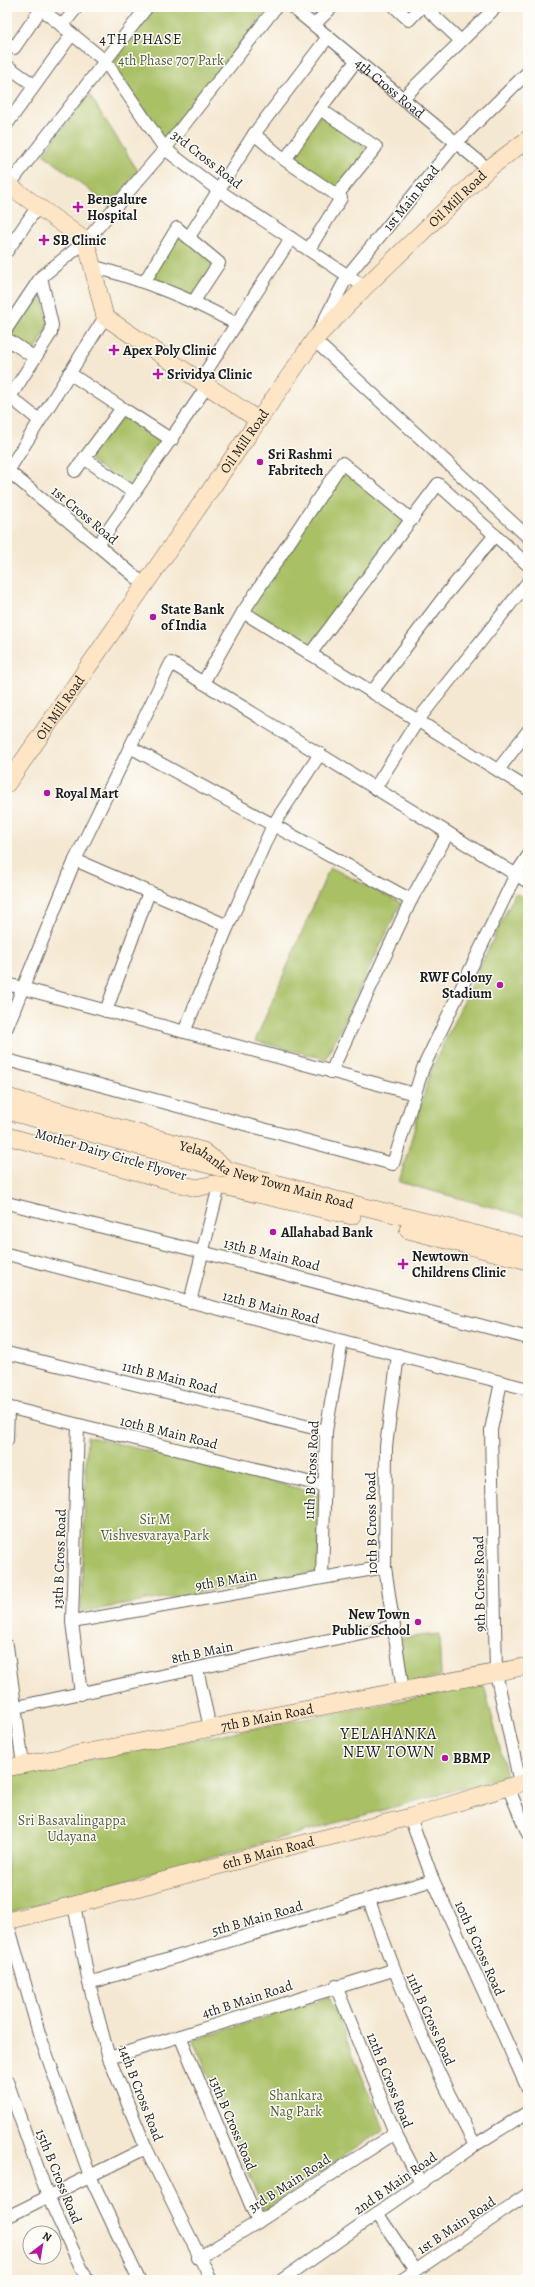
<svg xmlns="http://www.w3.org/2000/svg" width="535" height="2287" font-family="Alegreya,serif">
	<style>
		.green { fill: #a9c065; stroke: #626e40 }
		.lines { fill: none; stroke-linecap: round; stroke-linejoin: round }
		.street-casing { stroke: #68635c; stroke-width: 14 }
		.secondary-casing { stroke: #68635c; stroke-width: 18 }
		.street { stroke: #fff; stroke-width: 12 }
		.secondary { stroke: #fde5c5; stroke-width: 17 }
		.poi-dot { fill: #b5179e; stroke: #fdfcf7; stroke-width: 1.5 }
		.labels { text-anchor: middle; stroke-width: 3; stroke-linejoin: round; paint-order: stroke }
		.park-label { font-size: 14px; fill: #545e39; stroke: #fdfcf7 }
		.street-label { font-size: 14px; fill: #1c1c1c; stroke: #fdfcf7 }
		.poi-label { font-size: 14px; font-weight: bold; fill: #1c1c1c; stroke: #fdfcf7; text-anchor: start }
		.neighbourhood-label { font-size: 15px; letter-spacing: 1px; fill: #1c1c1c; stroke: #fdfcf7 }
		.quarter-label { font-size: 16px; letter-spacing: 1px; fill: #1c1c1c; stroke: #fdfcf7 }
	</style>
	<rect width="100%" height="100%" fill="#fdfcf7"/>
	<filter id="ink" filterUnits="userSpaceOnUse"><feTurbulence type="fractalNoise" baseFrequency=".025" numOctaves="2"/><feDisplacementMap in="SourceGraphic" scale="8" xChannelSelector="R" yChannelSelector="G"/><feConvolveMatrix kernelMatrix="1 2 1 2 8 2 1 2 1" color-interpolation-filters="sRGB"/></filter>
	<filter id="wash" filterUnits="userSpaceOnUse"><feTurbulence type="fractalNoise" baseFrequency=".012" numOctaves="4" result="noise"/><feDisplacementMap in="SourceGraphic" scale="16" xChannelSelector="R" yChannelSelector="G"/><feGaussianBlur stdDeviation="0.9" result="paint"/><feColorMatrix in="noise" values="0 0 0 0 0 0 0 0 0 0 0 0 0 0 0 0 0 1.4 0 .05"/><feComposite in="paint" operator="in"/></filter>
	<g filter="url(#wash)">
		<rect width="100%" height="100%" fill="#f5e8d2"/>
		<!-- green -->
		<g class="green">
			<polygon points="156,7 269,7 166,142 112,63"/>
			<polygon points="89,94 138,171 110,206 43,154"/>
			<polygon points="321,114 370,150 337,192 290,160"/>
			<polygon points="180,234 214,263 193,296 151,277"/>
			<polygon points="39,286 49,324 34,353 7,333"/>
			<polygon points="122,411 167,439 133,491 87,458"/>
			<polygon points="342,463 412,520 310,654 243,612"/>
			<polygon points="330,867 401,903 326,1059 255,1041"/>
			<polygon points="515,893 528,900 528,1217 399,1182 431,1070"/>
			<polygon points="87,1436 321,1494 318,1572 81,1612"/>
			<polygon points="439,1634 441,1675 406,1685 399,1638"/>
			<polygon points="484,1685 507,1776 7,1913 7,1775"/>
			<polygon points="329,1997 384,2129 264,2211 194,2040"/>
		</g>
	</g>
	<g filter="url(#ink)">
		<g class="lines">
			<!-- street casing -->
			<g class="street-casing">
				<g id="street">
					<polyline points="39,7 105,61 165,149 218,190 365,287"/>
					<path id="s1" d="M292,7L488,169"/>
					<polyline points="395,7 409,20 421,7"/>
					<polyline points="425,7 461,41"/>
					<polyline points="314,25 332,7"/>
					<polyline points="62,26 77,7"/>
					<polyline points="7,43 14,48 41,9"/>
					<polyline points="7,66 34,85"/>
					<polyline points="528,72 456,143 348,275 314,340 528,537"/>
					<polyline points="403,98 496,7"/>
					<polyline points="320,109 376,147 337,195"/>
					<polyline points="7,124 72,34"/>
					<polyline points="254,134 285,160 320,109 356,61"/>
					<polyline points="285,160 341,198 309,249"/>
					<polyline points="9,185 147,7"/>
					<polyline points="189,237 254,134 328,37"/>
					<polyline points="7,251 38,206"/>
					<path d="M92,266C145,281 187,297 235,323"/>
					<polyline points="145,281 177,228 219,263 194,301"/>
					<polyline points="7,328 41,277 86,241 165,149 276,7"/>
					<polyline points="7,339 35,358"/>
					<polyline points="69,373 122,408"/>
					<polyline points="200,381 291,238"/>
					<polyline points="39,420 10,397 51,333 52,325 41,277"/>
					<path d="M84,458L134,493C158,457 183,422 207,386"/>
					<polyline points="7,470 144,584"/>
					<polyline points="8,471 105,317"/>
					<polyline points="75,471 122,408 172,440"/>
					<polyline points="98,545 134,493"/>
					<polyline points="243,612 528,789"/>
					<polyline points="310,654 438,484 528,565"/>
					<polyline points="203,683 243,612 342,463 412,520"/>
					<polyline points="372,692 443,598 495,535"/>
					<polyline points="130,747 411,900"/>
					<polyline points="498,770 528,731"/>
					<polyline points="375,788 418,720 528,582"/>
					<polyline points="75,860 228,926"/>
					<polyline points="7,984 415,1094"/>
					<polyline points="106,1011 149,892"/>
					<polyline points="7,1027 75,860 171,663 528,882"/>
					<polyline points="184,1032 228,926 273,825 320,754"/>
					<polyline points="7,1060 393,1164 423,1068 516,874 528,856"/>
					<polyline points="331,1072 411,900 448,833"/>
					<polyline points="7,1203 202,1252 528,1338"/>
					<polyline points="7,1254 528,1389"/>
					<polyline points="190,1302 219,1186"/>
					<polyline points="7,1353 326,1431"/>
					<polyline points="398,1355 386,1446 385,1567 403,1691"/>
					<polyline points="501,1382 491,1430 496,1673 520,1783"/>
					<polyline points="7,1407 324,1486"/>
					<polyline points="78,1425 72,1622 81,1694"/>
					<polyline points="7,1440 8,1407"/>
					<polyline points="322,1578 326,1431 342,1341"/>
					<polyline points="72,1622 385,1567"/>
					<polyline points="7,1646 23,1765"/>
					<polyline points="197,1669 210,1728"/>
					<polyline points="7,1709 394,1626"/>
					<polyline points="508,1787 528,1834"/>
					<polyline points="410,1817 433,1880 528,2089"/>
					<path d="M369,1900C398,1985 433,2066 475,2145"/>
					<polyline points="74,1905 89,1983 109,2058 146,2148 211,2280"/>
					<polyline points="7,1921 39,2033 90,2176 139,2280"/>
					<polyline points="89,1983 433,1880"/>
					<polyline points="336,1986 395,2133 421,2183"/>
					<polyline points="180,2036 258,2222"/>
					<polyline points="109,2058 393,1970"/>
					<polyline points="7,2081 48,2197 87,2280"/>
					<polyline points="377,2213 416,2271"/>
					<polyline points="7,2217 146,2148"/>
					<polyline points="198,2258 258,2222 395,2133"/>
					<polyline points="282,2280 475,2145 528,2112"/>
					<polyline points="402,2280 528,2194"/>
				</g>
			</g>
			<!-- secondary casing -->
			<g class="secondary-casing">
				<g id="secondary">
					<polyline points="7,184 86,241 105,317 258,420"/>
					<path id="s2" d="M7,784L314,340L365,287L488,169L528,139"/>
					<path id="s3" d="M7,1097L203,1151L228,1170L329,1198L528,1247"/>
					<polyline points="7,1111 221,1168"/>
					<polyline points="7,1136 196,1188 214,1184 352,1216"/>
					<polyline points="408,1230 528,1261"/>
					<path id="s4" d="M7,1768L528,1666"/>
					<path id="s5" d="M7,1921L74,1905L276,1850L410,1817L528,1781"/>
				</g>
			</g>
			<!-- street -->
			<use href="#street" class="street"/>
			<!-- secondary -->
			<use href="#secondary" class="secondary"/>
		</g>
	</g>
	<!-- markers -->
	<g class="poi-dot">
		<path d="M76 201h4v4h4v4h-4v4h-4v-4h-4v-4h4z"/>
		<path d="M42 234h4v4h4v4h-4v4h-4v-4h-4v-4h4z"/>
		<path d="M112 344h4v4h4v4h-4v4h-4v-4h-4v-4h4z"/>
		<path d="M156 368h4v4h4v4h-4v4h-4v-4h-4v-4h4z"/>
		<circle cx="260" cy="462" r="4"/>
		<circle cx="153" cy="617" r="4"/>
		<circle cx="47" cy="793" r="4"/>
		<circle cx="500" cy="985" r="4"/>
		<circle cx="273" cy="1232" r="4"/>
		<path d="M401 1258h4v4h4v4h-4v4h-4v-4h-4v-4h4z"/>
		<circle cx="418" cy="1622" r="4"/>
		<circle cx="445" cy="1758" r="4"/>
	</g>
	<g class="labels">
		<!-- park labels -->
		<g class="park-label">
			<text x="171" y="65">4th Phase 707 Park</text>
			<text x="155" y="1524">Sir M<tspan x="155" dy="16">Vishvesvaraya Park</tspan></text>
			<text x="72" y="1825">Sri Basavalingappa<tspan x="72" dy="16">Udayana</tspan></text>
			<text x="296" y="2100">Shankara<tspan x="296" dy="16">Nag Park</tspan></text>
		</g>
		<!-- street labels -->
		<g class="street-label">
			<text dy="5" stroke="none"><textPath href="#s1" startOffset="127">4th Cross Road</textPath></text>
			<text transform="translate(207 159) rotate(38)" y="5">3rd Cross Road</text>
			<text transform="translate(411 198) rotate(-51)" y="5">1st Main Road</text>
			<text dy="5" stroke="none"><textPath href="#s2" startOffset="741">Oil Mill Road</textPath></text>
			<text dy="5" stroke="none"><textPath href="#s2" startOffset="417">Oil Mill Road</textPath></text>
			<text transform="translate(85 515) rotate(40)" y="5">1st Cross Road</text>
			<text dy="5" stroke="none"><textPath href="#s2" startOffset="93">Oil Mill Road</textPath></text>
			<text transform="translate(111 1154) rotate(16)" y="5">Mother Dairy Circle Flyover</text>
			<text dy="5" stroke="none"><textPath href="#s3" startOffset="272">Yelahanka New Town Main Road</textPath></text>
			<text transform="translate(272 1254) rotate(14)" y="5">13th B Main Road</text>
			<text transform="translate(271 1307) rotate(14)" y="5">12th B Main Road</text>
			<text transform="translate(170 1377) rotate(14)" y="5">11th B Main Road</text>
			<text transform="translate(169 1432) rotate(14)" y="5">10th B Main Road</text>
			<text transform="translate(311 1470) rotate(-87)" y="5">11th B Cross Road</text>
			<text transform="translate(371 1523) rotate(-91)" y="5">10th B Cross Road</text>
			<text transform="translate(59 1559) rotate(-88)" y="5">13th B Cross Road</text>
			<text transform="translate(226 1580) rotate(-10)" y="5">9th B Main</text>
			<text transform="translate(479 1584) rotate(-91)" y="5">9th B Cross Road</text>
			<text transform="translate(202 1652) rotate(-12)" y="5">8th B Main</text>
			<text dy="5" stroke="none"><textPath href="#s4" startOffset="265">7th B Main Road</textPath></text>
			<text dy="5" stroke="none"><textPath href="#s5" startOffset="270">6th B Main Road</textPath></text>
			<text transform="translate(257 1918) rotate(-16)" y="5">5th B Main Road</text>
			<text transform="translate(480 1948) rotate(66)" y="5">10th B Cross Road</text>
			<text transform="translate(247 1999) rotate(-18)" y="5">4th B Main Road</text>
			<text transform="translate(431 2019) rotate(66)" y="5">11th B Cross Road</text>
			<text transform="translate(390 2080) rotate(68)" y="5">12th B Cross Road</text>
			<text transform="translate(141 2093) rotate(69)" y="5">14th B Cross Road</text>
			<text transform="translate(233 2123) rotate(67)" y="5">13th B Cross Road</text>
			<text transform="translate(59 2176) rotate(68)" y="5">15th B Cross Road</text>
			<text transform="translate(289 2183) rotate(-33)" y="5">3rd B Main Road</text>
			<text transform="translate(395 2183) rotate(-35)" y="5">2nd B Main Road</text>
			<text transform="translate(456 2225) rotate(-34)" y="5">1st B Main Road</text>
		</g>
		<!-- poi labels -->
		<g class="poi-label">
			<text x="87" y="204">Bengalure<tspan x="87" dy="16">Hospital</tspan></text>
			<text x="53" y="245">SB Clinic</text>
			<text x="123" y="355">Apex Poly Clinic</text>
			<text x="167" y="379">Srividya Clinic</text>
			<text x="268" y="459">Sri Rashmi<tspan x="268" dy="16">Fabritech</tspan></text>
			<text x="161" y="614">State Bank<tspan x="161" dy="16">of India</tspan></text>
			<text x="55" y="798">Royal Mart</text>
			<text x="492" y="982" text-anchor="end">RWF Colony<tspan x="492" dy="16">Stadium</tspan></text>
			<text x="281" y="1237">Allahabad Bank</text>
			<text x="412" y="1261">Newtown<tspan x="412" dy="16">Childrens Clinic</tspan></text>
			<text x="410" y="1619" text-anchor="end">New Town<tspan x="410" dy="16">Public School</tspan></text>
			<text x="453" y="1763">BBMP</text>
		</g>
		<!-- neighbourhood labels -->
		<g class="neighbourhood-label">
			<text x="141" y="44">4TH PHASE</text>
		</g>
		<!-- quarter labels -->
		<g class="quarter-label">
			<text x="389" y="1739">YELAHANKA<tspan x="389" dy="18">NEW TOWN</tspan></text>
		</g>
	</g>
	<!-- margin -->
	<rect width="535" height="2287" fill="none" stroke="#fdfcf7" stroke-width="24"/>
	<!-- north arrow -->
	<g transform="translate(42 2245) rotate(31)"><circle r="19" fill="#fdfcf7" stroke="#a3a29f"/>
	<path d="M0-3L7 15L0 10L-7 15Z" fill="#b5179e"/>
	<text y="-6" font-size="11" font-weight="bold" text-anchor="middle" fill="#1c1c1c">N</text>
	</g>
</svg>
